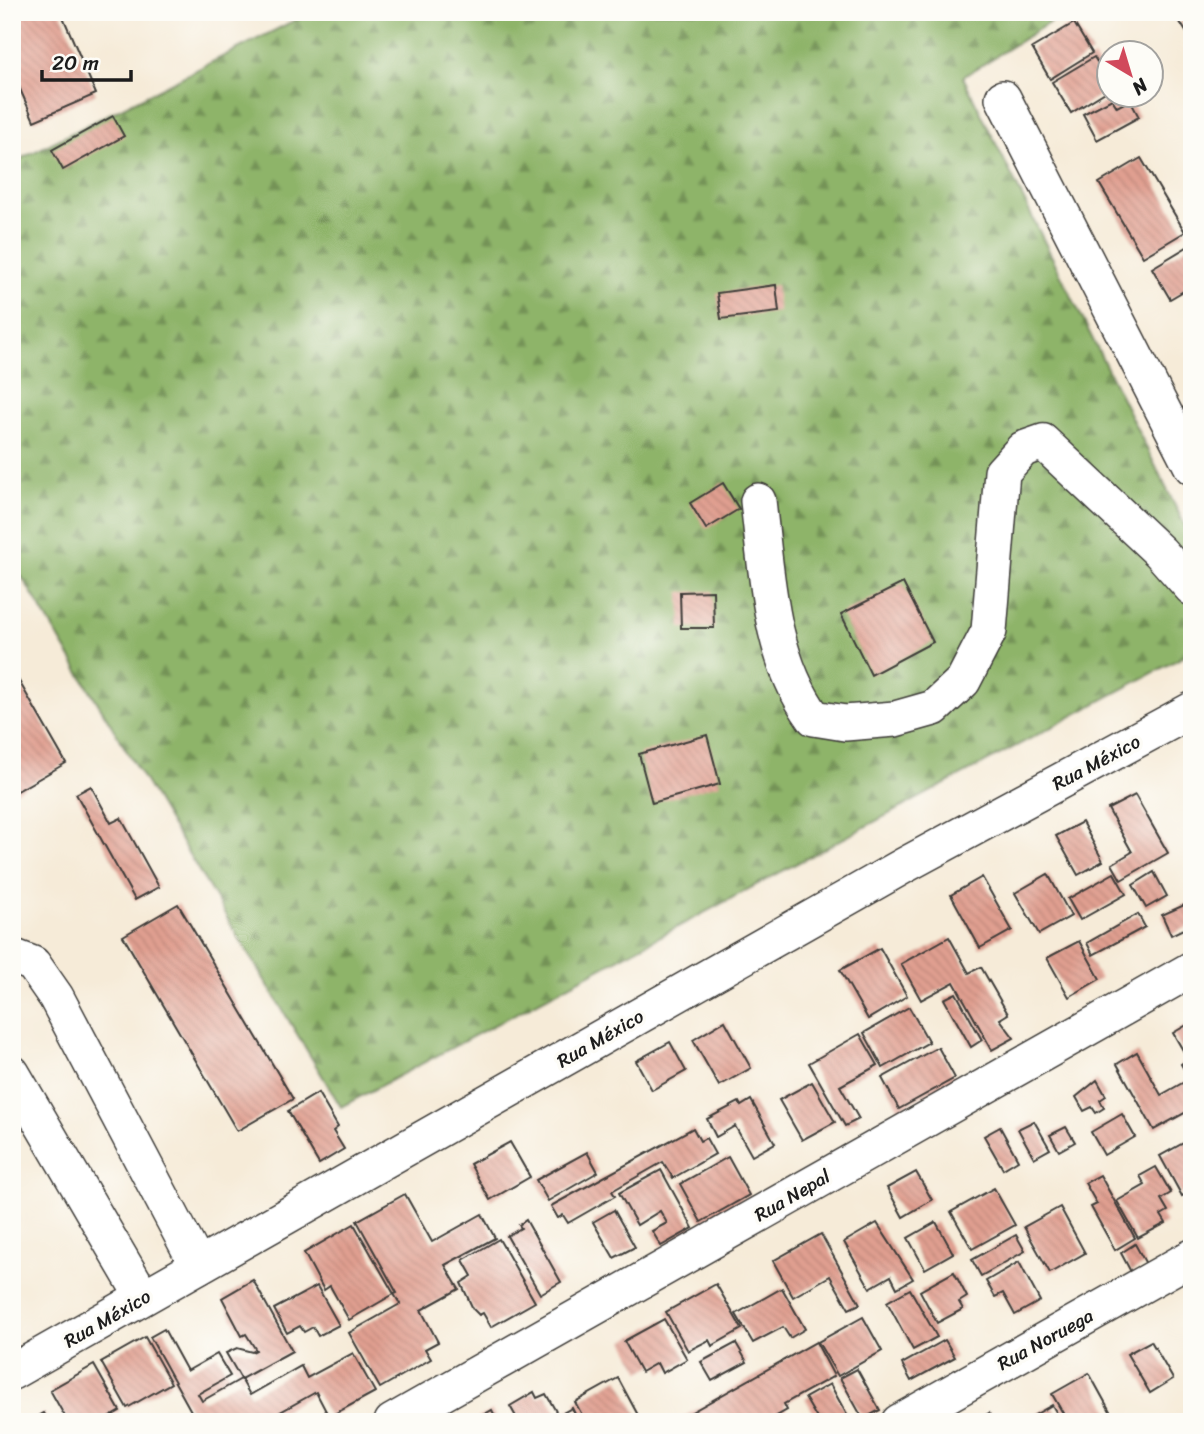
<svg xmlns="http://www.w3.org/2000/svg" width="1204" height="1434" font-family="Sriracha,sans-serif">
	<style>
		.forest { fill: url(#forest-firs); stroke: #556842; stroke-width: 2 }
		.building { fill: url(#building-back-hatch) }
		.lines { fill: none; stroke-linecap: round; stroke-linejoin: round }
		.minor-casing { stroke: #3d3b38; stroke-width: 38 }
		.minor { stroke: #fff; stroke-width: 35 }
		.labels { text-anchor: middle; stroke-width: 7; stroke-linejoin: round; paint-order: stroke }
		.street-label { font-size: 19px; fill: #1c1c1c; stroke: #fdfcf7 }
	</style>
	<defs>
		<pattern id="forest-firs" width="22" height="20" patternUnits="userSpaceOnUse" patternTransform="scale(1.75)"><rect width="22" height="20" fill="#8eb469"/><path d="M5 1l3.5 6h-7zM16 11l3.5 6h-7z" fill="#739256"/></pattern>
		<pattern id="building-back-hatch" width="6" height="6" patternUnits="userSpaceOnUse" patternTransform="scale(1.75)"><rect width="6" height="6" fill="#e09f90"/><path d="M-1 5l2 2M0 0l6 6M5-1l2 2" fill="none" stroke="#c0887c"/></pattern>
	</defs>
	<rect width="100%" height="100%" fill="#fdfcf7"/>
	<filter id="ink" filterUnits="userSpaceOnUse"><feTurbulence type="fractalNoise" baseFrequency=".0143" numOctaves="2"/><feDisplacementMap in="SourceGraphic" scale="14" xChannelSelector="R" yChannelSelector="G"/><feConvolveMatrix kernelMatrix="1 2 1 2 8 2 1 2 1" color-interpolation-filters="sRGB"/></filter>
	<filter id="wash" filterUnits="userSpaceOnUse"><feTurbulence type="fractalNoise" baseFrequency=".00686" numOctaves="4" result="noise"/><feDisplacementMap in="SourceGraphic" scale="28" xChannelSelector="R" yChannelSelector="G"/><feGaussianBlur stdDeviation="1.57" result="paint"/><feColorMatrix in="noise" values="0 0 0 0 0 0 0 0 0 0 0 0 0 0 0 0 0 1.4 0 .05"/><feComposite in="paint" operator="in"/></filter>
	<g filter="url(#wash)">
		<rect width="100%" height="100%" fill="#f6ebd8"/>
		<!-- forest -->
		<polygon class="forest" points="311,12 1066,12 963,77 1192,540 1192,652 341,1107 22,577 12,580 12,163"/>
		<g id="blocks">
			<!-- building -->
			<g class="building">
				<polygon points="30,12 61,12 96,94 34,121 12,71 12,20"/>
				<polygon points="1192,15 1192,41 1180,22"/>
				<polygon points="1074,23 1092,53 1050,79 1032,48"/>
				<polygon points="1094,57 1110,83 1110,89 1071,113 1052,82"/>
				<polygon points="1112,99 1117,107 1130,100 1139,117 1097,140 1083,114"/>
				<polygon points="113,116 124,136 63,170 52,150"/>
				<polygon points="1141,158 1185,232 1143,257 1099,183"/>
				<polygon points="1192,244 1192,286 1170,299 1152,268"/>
				<polygon points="776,285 779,312 721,319 717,293"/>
				<polygon points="1192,402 1192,437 1176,412"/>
				<polygon points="723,483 739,509 706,529 690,503"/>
				<polygon points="903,583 933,642 871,675 841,614"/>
				<polygon points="713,591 714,628 681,628 680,592"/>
				<polygon points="12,669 66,763 12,794"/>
				<polygon points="707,735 720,784 652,803 639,754"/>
				<polygon points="91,786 111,823 121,818 159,887 135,900 76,794"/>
				<polygon points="1135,795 1168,853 1121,880 1112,864 1132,852 1108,809"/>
				<polygon points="1082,822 1103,861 1078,875 1056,836"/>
				<polygon points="1154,872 1167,896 1146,908 1133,885"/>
				<polygon points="1114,873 1126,894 1080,920 1068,899"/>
				<polygon points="1048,874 1071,916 1039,934 1015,893"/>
				<polygon points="982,877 1012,930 980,948 951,895"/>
				<polygon points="1191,902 1192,925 1171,935 1162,915"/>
				<polygon points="178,904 293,1099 237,1131 123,936"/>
				<polygon points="1138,914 1145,927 1093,955 1087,943"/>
				<polygon points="949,937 969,973 981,967 1008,1014 1000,1019 1014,1038 992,1050 954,982 921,1000 901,964"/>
				<polygon points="1079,941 1100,979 1069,997 1047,958"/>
				<polygon points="880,948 907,996 868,1019 840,970"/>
				<polygon points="956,993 982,1040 971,1047 944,999"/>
				<polygon points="909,1007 929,1042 883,1068 864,1033"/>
				<polygon points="725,1021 751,1068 719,1086 693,1040"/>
				<polygon points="1192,1022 1192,1067 1185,1071 1181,1064 1188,1059 1173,1033"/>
				<polygon points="860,1034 878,1065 840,1086 859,1119 845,1126 809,1063"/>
				<polygon points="670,1042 686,1071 652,1090 636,1061"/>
				<polygon points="938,1047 955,1078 899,1109 882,1078"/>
				<polygon points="1137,1052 1161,1095 1186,1081 1192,1092 1192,1109 1154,1130 1117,1064"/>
				<polygon points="1097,1080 1106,1096 1100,1100 1104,1108 1096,1113 1092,1107 1084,1111 1076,1097"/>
				<polygon points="812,1082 835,1122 802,1140 779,1100"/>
				<polygon points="318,1093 338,1127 333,1131 344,1149 319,1164 288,1111"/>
				<polygon points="751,1100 775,1143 752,1156 735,1126 716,1137 707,1119 739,1102 741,1106"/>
				<polygon points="1122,1114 1135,1137 1104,1155 1091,1132"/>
				<polygon points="1034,1121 1050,1149 1034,1158 1018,1129"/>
				<polygon points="1000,1127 1018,1160 1003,1169 984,1136"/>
				<polygon points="1066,1127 1075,1142 1059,1151 1050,1135"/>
				<polygon points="693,1128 700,1141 706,1138 715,1154 673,1178 663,1162 612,1191 615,1196 568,1223 563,1215 558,1218 551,1206"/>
				<polygon points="1187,1141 1192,1149 1192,1190 1182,1196 1160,1156"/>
				<polygon points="510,1142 530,1177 490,1200 470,1164"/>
				<polygon points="587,1152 598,1172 548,1201 536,1180"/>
				<polygon points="728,1157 749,1195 701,1222 680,1184"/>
				<polygon points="1156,1167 1171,1193 1161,1199 1168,1211 1161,1215 1166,1223 1138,1238 1117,1201 1145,1185 1140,1176"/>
				<polygon points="661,1170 693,1228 661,1246 652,1231 667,1223 660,1211 637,1225 619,1193"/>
				<polygon points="916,1172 932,1200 903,1217 887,1188"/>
				<polygon points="1100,1175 1135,1238 1115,1250 1091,1207 1097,1204 1085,1183"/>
				<polygon points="994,1188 1015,1225 972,1249 951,1212"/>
				<polygon points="405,1194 432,1242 482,1214 495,1238 445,1265 459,1289 421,1310 438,1342 425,1349 431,1359 380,1388 349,1333 400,1304 394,1294 349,1320 330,1286 324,1290 304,1253 354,1224 394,1294 397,1293 357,1221"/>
				<polygon points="1060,1207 1085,1253 1050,1273 1024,1227"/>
				<polygon points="614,1210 635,1247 614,1258 593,1222"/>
				<polygon points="526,1220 561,1282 540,1294 507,1236 521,1228 519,1225"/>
				<polygon points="936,1222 953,1253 925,1269 908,1238"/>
				<polygon points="877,1223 913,1279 897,1288 891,1276 870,1288 844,1242"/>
				<polygon points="821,1234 860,1304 849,1309 830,1276 793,1297 773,1261"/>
				<polygon points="1016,1235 1025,1251 981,1276 972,1260"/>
				<polygon points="499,1239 535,1302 491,1327 483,1313 479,1315 473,1309 461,1283 472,1276 463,1260"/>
				<polygon points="1135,1244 1146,1264 1131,1272 1121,1253"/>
				<polygon points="1019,1262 1040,1301 1015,1315 1003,1293 995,1297 986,1281"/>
				<polygon points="954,1272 967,1297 959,1302 963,1309 937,1323 920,1291"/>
				<polygon points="253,1280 292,1351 241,1379 226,1353 237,1348 252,1352 256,1350 246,1334 242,1336 222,1298"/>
				<polygon points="716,1284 742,1329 712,1346 709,1340 688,1351 666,1312"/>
				<polygon points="317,1286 339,1325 318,1336 313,1327 304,1332 300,1326 287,1333 274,1309"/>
				<polygon points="782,1288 805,1329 790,1338 783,1327 753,1343 736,1314"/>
				<polygon points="910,1289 937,1337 913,1350 887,1302"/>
				<polygon points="863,1317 882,1351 838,1376 818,1342"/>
				<polygon points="664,1319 687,1359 662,1373 657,1363 641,1372 624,1341"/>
				<polygon points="164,1329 187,1371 217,1354 230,1376 198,1394 202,1401 241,1379 250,1395 301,1366 307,1378 353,1353 375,1392 329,1417 316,1392 264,1421 261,1415 249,1422 197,1422 150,1337"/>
				<polygon points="145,1337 171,1383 127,1408 101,1362"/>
				<polygon points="945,1340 955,1357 911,1381 902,1364"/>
				<polygon points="1151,1341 1173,1379 1150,1393 1127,1354"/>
				<polygon points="816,1342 834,1376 784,1404 787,1410 766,1422 728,1422 726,1418 719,1422 674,1422"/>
				<polygon points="736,1343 747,1362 712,1381 701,1362"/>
				<polygon points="94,1365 120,1411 101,1422 68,1422 50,1390"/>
				<polygon points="857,1369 880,1410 863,1419 840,1378"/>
				<polygon points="1089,1373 1116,1422 1068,1422 1052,1394"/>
				<polygon points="618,1378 639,1417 631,1422 586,1422 575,1402"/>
				<polygon points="830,1384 847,1415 835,1422 819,1422 805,1398"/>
				<polygon points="534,1392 537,1398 546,1394 562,1422 519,1422 510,1406"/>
				<polygon points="1052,1405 1062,1422 1036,1422 1033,1416"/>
				<polygon points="572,1408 579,1422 568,1422 563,1413"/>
				<polygon points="492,1410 498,1422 471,1422"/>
				<polygon points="44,1413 49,1422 29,1422"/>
				<polygon points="989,1413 994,1422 973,1422"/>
			</g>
		</g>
	</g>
	<g filter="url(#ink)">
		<use href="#blocks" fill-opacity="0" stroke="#3d3b38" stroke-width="2"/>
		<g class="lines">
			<!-- minor casing -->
			<g class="minor-casing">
				<g id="minor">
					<polyline points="1003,98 1192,467"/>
					<path d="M758,501C767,574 769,657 814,718L845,723L895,719L934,708L963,681L989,631L1002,472L1023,449L1043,442L1160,552L1192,588"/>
					<polyline points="12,956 33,964 56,997 198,1266"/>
					<polyline points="12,1073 143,1297"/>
					<polyline points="12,1372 905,865 1192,710"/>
					<polyline points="392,1422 1192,969"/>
					<polyline points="899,1422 1192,1257"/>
				</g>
			</g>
			<!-- minor -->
			<use href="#minor" class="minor"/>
		</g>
	</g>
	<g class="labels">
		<!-- street labels -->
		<g class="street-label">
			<text transform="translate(1096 762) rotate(-28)" y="7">Rua México</text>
			<text transform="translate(600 1038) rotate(-30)" y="7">Rua México</text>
			<text transform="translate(792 1195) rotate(-30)" y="7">Rua Nepal</text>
			<text transform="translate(107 1318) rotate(-30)" y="7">Rua México</text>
			<text transform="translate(1045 1339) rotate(-29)" y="7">Rua Noruega</text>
		</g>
	</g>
	<!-- margin -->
	<rect width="1204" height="1434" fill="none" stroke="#fdfcf7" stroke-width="42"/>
	<!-- north arrow -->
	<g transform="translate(1130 74) rotate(142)"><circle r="33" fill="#fdfcf7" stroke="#a3a29f" stroke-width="2"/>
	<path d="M0-5L12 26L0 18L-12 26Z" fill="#d1495b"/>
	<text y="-10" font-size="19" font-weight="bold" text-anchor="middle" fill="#1c1c1c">N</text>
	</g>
	<!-- scale -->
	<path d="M42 70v10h89v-10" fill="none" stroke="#1c1c1c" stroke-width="3.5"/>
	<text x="52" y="70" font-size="21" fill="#1c1c1c" stroke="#fdfcf7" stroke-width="5" paint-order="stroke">20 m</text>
</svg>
